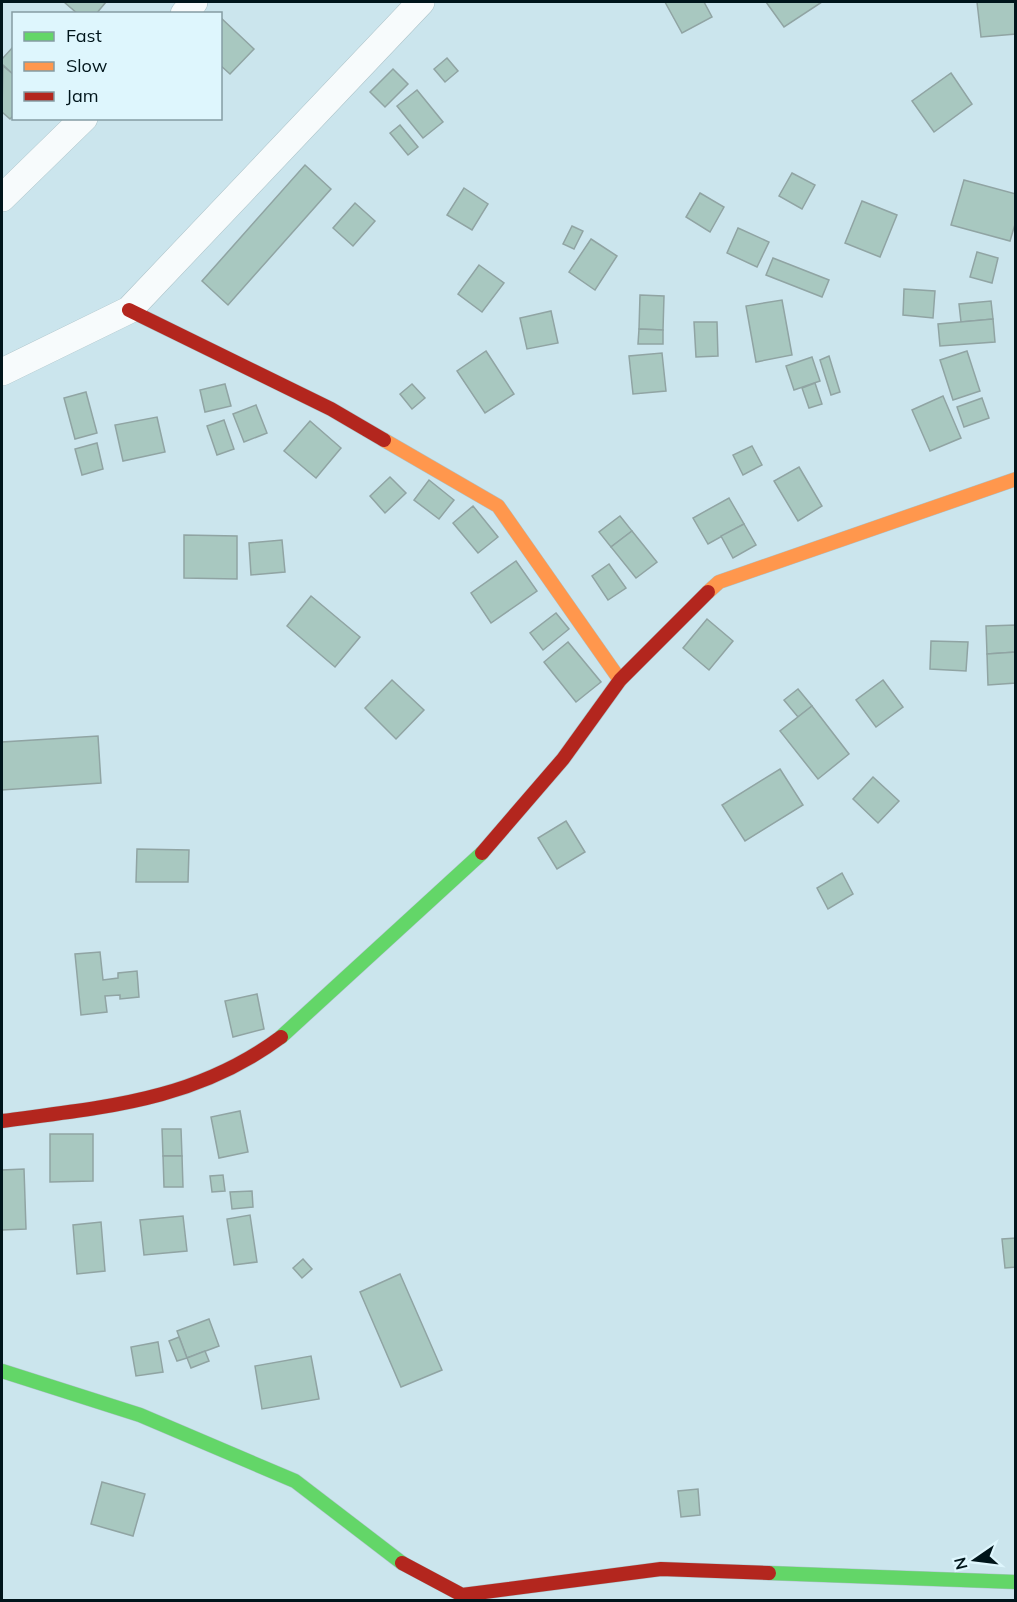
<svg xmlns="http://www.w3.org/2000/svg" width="1017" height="1602" font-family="Mulish,sans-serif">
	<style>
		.building { fill: #a8c8c0; stroke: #90a4a3; stroke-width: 1.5 }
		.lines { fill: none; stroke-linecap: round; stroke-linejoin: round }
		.street-casing { stroke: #acc3c9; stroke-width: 28 }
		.fast-casing { stroke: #acc3c9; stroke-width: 15 }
		.slow-casing { stroke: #acc3c9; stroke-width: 15 }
		.jam-casing { stroke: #acc3c9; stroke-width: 15 }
		.street { stroke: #f7fbfc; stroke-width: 27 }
		.fast { stroke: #63d668; stroke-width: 14 }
		.slow { stroke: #ff974d; stroke-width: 14 }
		.jam { stroke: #b3261e; stroke-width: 14 }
	</style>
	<rect width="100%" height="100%" fill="#cbe5ed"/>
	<!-- building -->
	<g class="building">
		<polygon points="64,2 106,2 96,14 78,14"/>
		<polygon points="665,2 704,2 712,17 682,33"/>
		<polygon points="766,2 822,2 784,27"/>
		<polygon points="977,2 1016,2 1016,34 981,37"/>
		<polygon points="220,17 254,49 230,74 220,65"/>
		<polygon points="14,46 14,75 2,64 2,59"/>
		<polygon points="447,58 458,71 445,82 434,69"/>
		<polygon points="3,66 14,75 14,115 10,119 2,112"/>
		<polygon points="393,69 408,84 385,107 370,92"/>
		<polygon points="951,73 972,104 934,132 912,101"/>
		<polygon points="417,90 443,122 423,138 397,106"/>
		<polygon points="400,125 418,147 408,155 390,133"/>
		<polygon points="305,165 331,189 228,305 202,281"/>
		<polygon points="792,173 815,185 802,209 779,196"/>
		<polygon points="964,180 1016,194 1016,221 1010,241 951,225"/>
		<polygon points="464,188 488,204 472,230 447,215"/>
		<polygon points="700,193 724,207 710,232 686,217"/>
		<polygon points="862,201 897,215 880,257 845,243"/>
		<polygon points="355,203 375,221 353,246 333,228"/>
		<polygon points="572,226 583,231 574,249 563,244"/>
		<polygon points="738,228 769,242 757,267 727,253"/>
		<polygon points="591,239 617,256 595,290 569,272"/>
		<polygon points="977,252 998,258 992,283 970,277"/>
		<polygon points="773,258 829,280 822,297 766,275"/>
		<polygon points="479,265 504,283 482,312 458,294"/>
		<polygon points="904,289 935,291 933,318 903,315"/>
		<polygon points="640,295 664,296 663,330 639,329"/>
		<polygon points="782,300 792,355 756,362 746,306"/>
		<polygon points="991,301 993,319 961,322 959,304"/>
		<polygon points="551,311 558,343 527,349 520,318"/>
		<polygon points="993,319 995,342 940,346 938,324"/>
		<polygon points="694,322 717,322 718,356 696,357"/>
		<polygon points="639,329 663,330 663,344 638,344"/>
		<polygon points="486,351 514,394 485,413 457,371"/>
		<polygon points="967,351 980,391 953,400 940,360"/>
		<polygon points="662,353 666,391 633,394 629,356"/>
		<polygon points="829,356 840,392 831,395 820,360"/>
		<polygon points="812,357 820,381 794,390 786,366"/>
		<polygon points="815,383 822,404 809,408 802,388"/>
		<polygon points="225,384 231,406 205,412 200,390"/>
		<polygon points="412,384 425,398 412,409 400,394"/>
		<polygon points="86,392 97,433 75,439 64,398"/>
		<polygon points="943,396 961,438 930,451 912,410"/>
		<polygon points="982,398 989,418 964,427 957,407"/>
		<polygon points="256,405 267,433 244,442 233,414"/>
		<polygon points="157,417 165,452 123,461 115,425"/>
		<polygon points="224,420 234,449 217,455 207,426"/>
		<polygon points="310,421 341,448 316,478 284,451"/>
		<polygon points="97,443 103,469 82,475 75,449"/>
		<polygon points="752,446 762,465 743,475 733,455"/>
		<polygon points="799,467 822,506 798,521 774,481"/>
		<polygon points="390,477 406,493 385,513 370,496"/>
		<polygon points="429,480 454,500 439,519 414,500"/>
		<polygon points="729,498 744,524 708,544 693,518"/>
		<polygon points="473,506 498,537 478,553 453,523"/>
		<polygon points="620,516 632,531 611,547 599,532"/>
		<polygon points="744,524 756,545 733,558 721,536"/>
		<polygon points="632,531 657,562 636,578 611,547"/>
		<polygon points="184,535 237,536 237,579 184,578"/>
		<polygon points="282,540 285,572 251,575 249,543"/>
		<polygon points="516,561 537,591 491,623 471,593"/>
		<polygon points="609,564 626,588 608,600 592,576"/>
		<polygon points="311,596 360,637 335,667 287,626"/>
		<polygon points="556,613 569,629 543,650 530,633"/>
		<polygon points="707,619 733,641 709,670 683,648"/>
		<polygon points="1016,625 1016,652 987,654 986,626"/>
		<polygon points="931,641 968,642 966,671 930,669"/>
		<polygon points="568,642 601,682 576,702 544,662"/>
		<polygon points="1016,652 1016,683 988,685 987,654"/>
		<polygon points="392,680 424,710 396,739 365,708"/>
		<polygon points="883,680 903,707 876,727 856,700"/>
		<polygon points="798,689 812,706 798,717 784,700"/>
		<polygon points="812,706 849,754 818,779 780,731"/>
		<polygon points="98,736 101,783 2,790 2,742"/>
		<polygon points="780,769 803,805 745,841 722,805"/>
		<polygon points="873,777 899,801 878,823 853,799"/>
		<polygon points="566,821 585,852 557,869 538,838"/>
		<polygon points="137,849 189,850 188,882 136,882"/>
		<polygon points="842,873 853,894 828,909 817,888"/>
		<polygon points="100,952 103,980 118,978 118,973 137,971 139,997 120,999 120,995 105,996 107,1012 81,1015 75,954"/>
		<polygon points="257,994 264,1029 233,1037 225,1001"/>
		<polygon points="240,1111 248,1152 219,1158 211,1117"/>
		<polygon points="162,1129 181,1129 182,1156 163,1156"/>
		<polygon points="50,1134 93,1134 93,1181 50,1182"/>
		<polygon points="163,1156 182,1156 183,1187 164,1187"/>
		<polygon points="24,1169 26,1229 2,1230 2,1170"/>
		<polygon points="223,1175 225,1191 212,1192 210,1176"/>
		<polygon points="252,1191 253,1207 232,1209 230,1192"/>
		<polygon points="250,1215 257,1262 234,1265 227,1219"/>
		<polygon points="183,1216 187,1251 144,1255 140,1220"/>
		<polygon points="101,1222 105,1271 77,1274 73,1225"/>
		<polygon points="1016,1238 1016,1267 1005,1268 1002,1239"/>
		<polygon points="303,1259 312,1269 302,1278 293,1268"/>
		<polygon points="400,1274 442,1370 401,1387 360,1292"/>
		<polygon points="209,1319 219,1346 187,1358 177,1331"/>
		<polygon points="179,1337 187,1358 177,1361 169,1341"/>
		<polygon points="158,1342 163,1372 136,1376 131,1347"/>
		<polygon points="205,1351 209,1361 191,1368 187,1358"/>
		<polygon points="311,1356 319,1399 262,1409 255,1366"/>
		<polygon points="102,1482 145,1494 133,1536 91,1524"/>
		<polygon points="698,1489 700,1515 681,1517 678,1491"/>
	</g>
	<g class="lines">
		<!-- street casing -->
		<g class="street-casing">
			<g id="street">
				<polyline points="184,14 194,2"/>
				<polyline points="2,198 84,118"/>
				<polyline points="2,372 129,310 421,2"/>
			</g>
		</g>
		<!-- fast casing -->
		<g class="fast-casing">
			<g id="fast">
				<polyline points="281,1037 482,853"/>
				<polyline points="2,1371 140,1415 295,1481 402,1563"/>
				<polyline points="769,1573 1016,1582"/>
			</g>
		</g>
		<!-- slow casing -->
		<g class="slow-casing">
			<g id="slow">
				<polyline points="384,440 498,506 620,680"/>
				<polyline points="708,592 719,582 1016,479"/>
			</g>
		</g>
		<!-- jam casing -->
		<g class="jam-casing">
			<g id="jam">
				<polyline points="129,310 331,409 384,440"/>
				<polyline points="482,853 563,759 620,680 708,592"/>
				<path d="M2,1121C105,1107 195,1101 281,1037"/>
				<polyline points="402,1563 462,1595 661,1569 769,1573"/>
			</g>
		</g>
		<!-- street -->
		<use href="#street" class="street"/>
		<!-- fast -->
		<use href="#fast" class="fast"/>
		<!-- slow -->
		<use href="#slow" class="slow"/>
		<!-- jam -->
		<use href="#jam" class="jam"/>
	</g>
	<!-- border -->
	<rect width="1017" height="1602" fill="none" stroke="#00151b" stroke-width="6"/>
	<!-- legend -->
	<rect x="12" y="12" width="210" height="108" fill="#def6fd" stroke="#859ca3" stroke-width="1.5"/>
	<rect x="24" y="32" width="30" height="9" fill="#63d668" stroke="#859ca3" stroke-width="1.5"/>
	<text x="66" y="42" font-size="18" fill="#00151b">Fast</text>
	<rect x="24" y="62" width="30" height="9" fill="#ff974d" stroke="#859ca3" stroke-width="1.5"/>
	<text x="66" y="72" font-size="18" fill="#00151b">Slow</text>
	<rect x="24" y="92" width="30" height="9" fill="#b3261e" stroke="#859ca3" stroke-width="1.5"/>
	<text x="66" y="102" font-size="18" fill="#00151b">Jam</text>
	<!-- north arrow -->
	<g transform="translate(975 1560) rotate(256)" stroke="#def6fd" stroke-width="4.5" paint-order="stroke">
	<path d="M0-4.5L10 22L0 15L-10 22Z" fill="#00151b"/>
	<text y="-9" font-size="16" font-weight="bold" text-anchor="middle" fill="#00151b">N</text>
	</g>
</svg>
